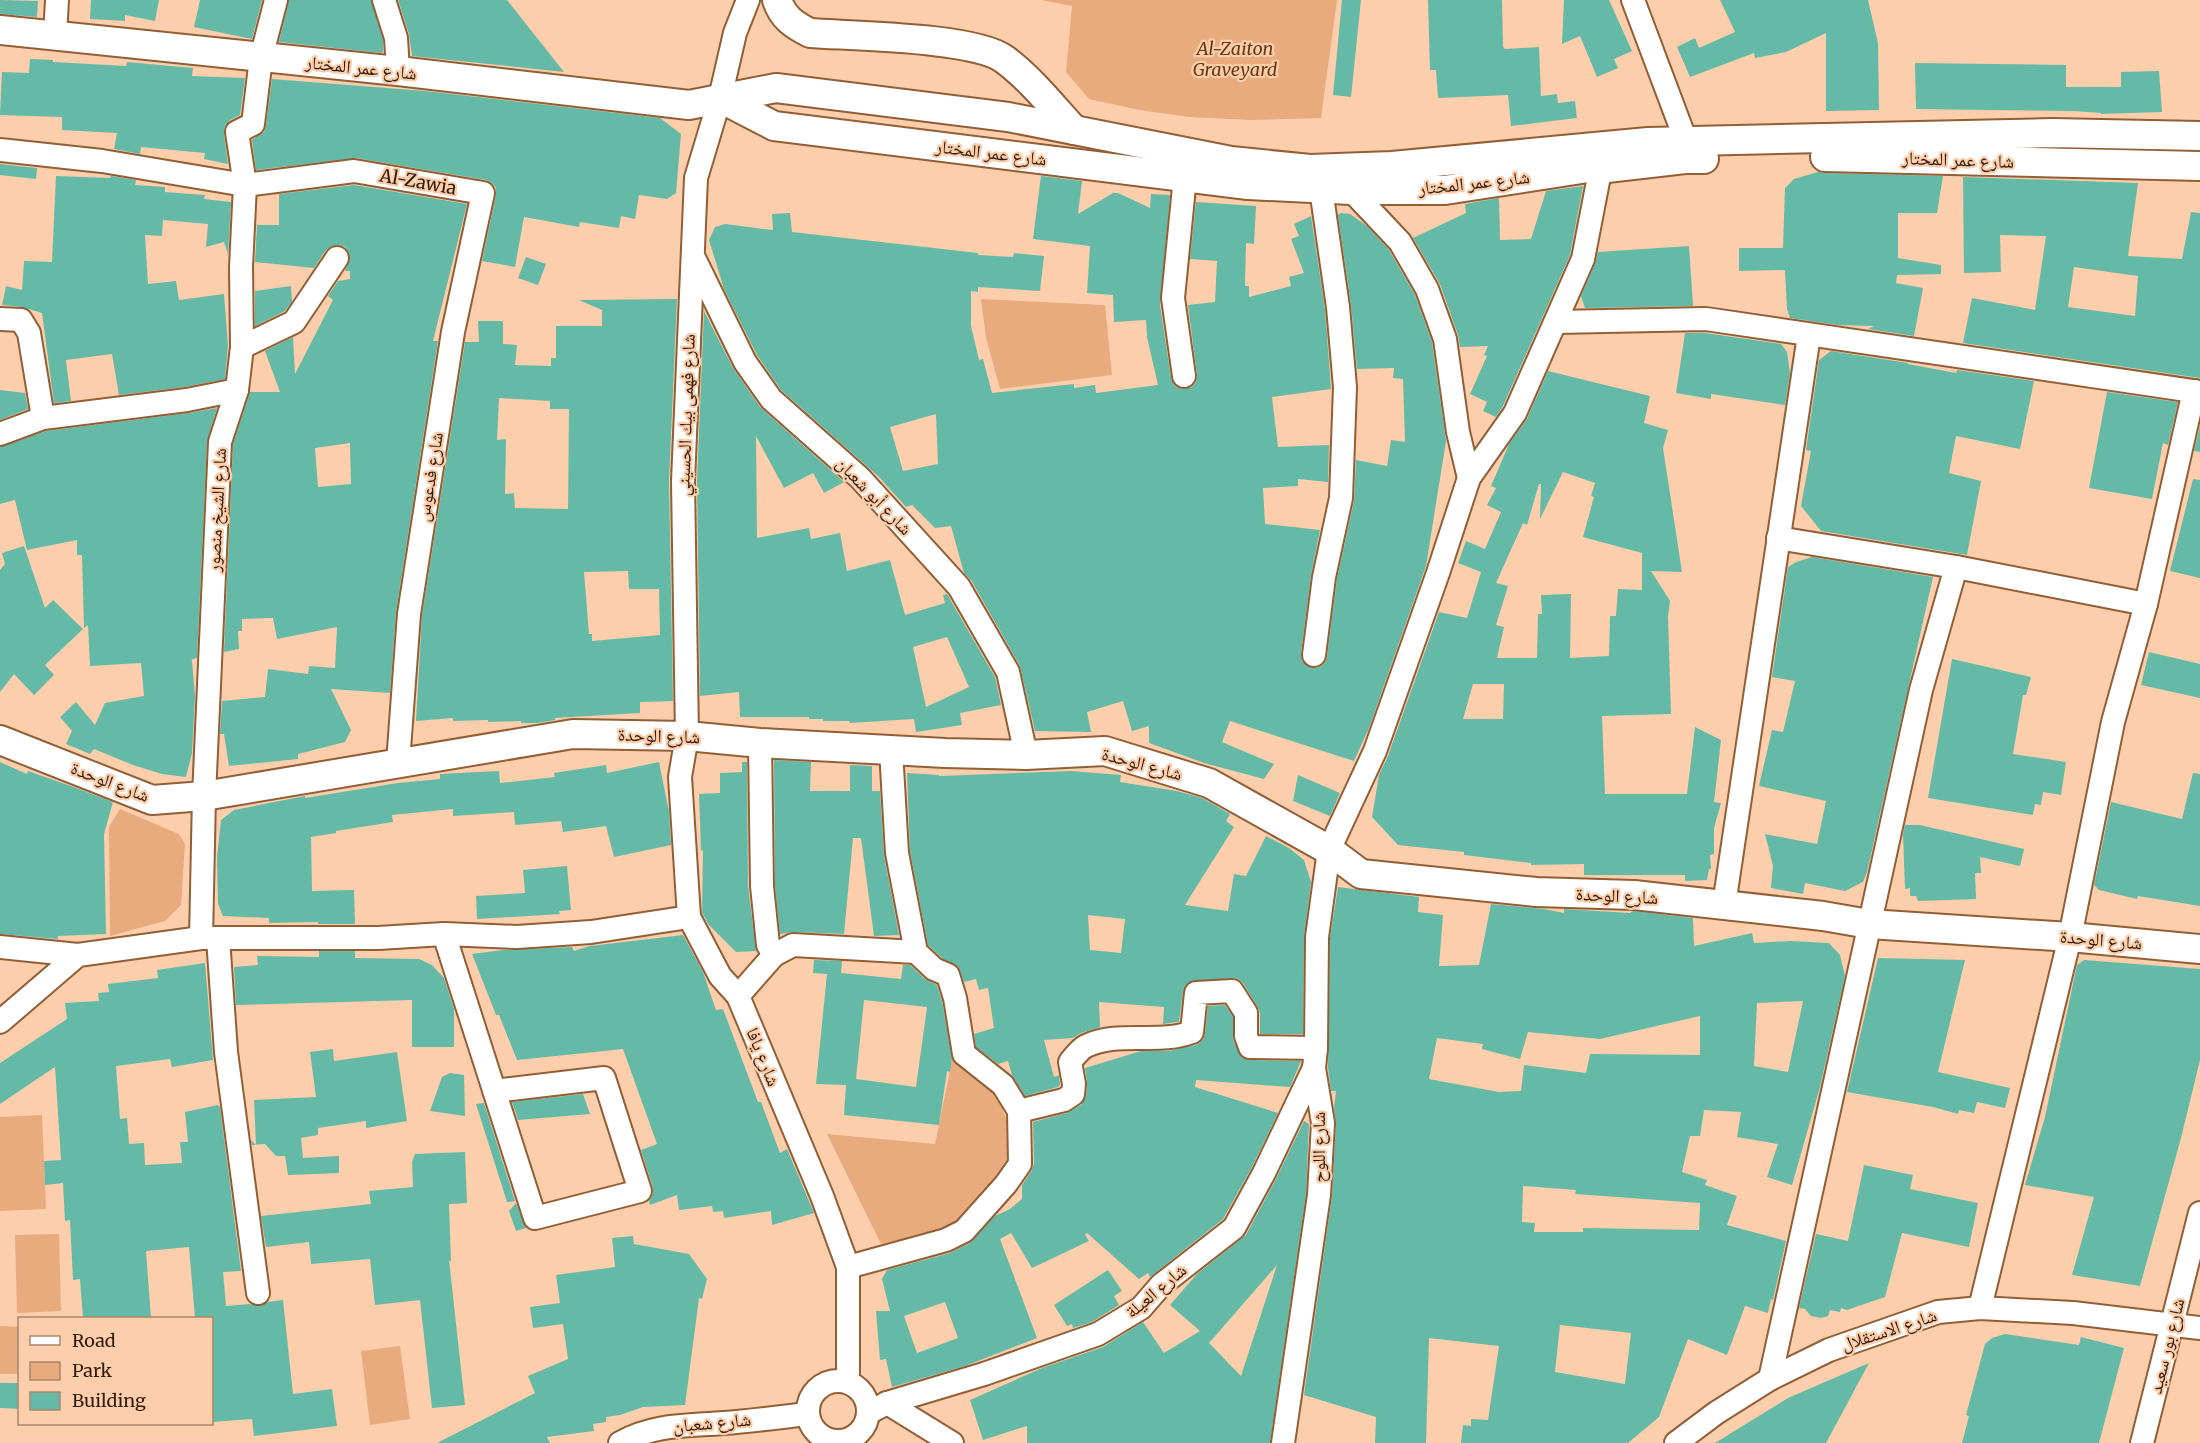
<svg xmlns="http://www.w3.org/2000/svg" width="2200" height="1443" font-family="Merriweather,'Noto Naskh Arabic',serif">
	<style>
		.green { fill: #e8ab7e }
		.building { fill: #64baa7; fill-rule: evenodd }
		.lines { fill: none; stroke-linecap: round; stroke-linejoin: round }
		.minor-casing { stroke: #925e35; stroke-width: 26 }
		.major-casing { stroke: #925e35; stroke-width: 32 }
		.minor { stroke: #fff; stroke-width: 22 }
		.major { stroke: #fff; stroke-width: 28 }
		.labels { text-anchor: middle; stroke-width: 4.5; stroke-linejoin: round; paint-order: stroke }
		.park-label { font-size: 18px; font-style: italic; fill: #663911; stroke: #fdceab }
		.street-label { font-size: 18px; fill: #301a09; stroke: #fdceab }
	</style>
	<rect width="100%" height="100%" fill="#fdceab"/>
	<!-- green -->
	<g class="green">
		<polygon points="1041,0 1337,0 1321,118 1251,120 1189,117 1139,110 1089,99 1066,72 1072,6"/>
		<polygon points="981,299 1105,305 1112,375 1000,389 986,338"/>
		<polygon points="120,809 179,834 185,844 181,905 165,921 110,936 109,827"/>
		<polygon points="953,1056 984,1082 999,1100 1011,1133 1006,1172 958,1226 881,1244 827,1134 935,1144"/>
		<polygon points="42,1115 46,1209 0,1211 0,1117"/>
		<polygon points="59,1234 61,1311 17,1313 15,1235"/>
		<polygon points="0,1326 19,1327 19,1374 0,1374"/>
		<polygon points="400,1346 410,1419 370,1425 361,1351"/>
	</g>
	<!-- building -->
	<g class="building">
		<polygon points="0,0 38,1 37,17 0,14"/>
		<polygon points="91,0 159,0 155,21 125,15 125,21 90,19"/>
		<polygon points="200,0 262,0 252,39 194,27"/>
		<polygon points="289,0 371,0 383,40 383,51 382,53 279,42"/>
		<polygon points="398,0 507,0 564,72 412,56 409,34"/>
		<polygon points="1342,0 1361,0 1351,97 1333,95"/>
		<polygon points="1428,0 1502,0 1503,47 1505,49 1539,47 1541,96 1557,94 1558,103 1575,101 1577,118 1511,126 1508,95 1438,98 1436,70 1430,70"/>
		<polygon points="1564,0 1609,0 1632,51 1614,59 1618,68 1597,77 1580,36 1562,44"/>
		<polygon points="1720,0 1868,0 1878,43 1879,110 1826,111 1826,33 1786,52 1755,58 1754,53 1690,77 1677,47 1695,38 1699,48 1735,32"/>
		<polygon points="30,59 53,60 53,62 126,66 127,62 193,68 192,76 245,78 240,115 230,120 225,126 224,134 228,164 204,159 205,153 141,147 140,154 114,149 117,133 62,130 62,117 0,115 2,72 29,73"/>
		<polygon points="1915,63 2066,65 2066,87 2121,87 2121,72 2159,71 2162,112 2101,114 2101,113 2074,111 1916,109"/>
		<polygon points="272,79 425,91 660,118 681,134 676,193 667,199 639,195 635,219 621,216 619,228 580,222 579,227 524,217 515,267 482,261 496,195 496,188 492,183 486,180 356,158 256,170 252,140 264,132 266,126"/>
		<polygon points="0,164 37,168 36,179 0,175"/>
		<polygon points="1818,172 1825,173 1943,176 1937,213 1898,213 1898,258 1941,265 1941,274 1897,275 1896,283 1923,288 1914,336 1868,329 1874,326 1838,325 1790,318 1787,309 1785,270 1739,271 1739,248 1783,248 1785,188 1794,179"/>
		<polygon points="56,176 110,178 111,176 136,180 135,185 165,187 165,192 205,195 204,199 231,202 228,254 224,242 206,247 208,224 163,220 162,236 145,235 148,284 176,281 179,300 224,294 228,346 225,379 185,387 119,395 112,354 66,360 71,401 54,403 42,313 22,307 2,305 6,286 22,290 24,261 52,262"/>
		<path d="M1041,176L1082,181L1078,214L1113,193H1118L1150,208L1151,194L1170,195L1160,305L1171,378L1174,385L1180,389L1192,387L1196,382L1197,375L1188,305L1215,302L1217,261L1190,259L1196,202L1256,206L1254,244L1246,243L1245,286H1249V297L1291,286L1289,277L1304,273L1291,239L1299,236L1294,224L1311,216L1325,309L1331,389L1272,397L1278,447L1329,445L1328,482L1298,479V486L1263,488L1265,524L1320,530L1311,575L1301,653L1302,661L1312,668L1320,667L1325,663L1327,657L1337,579L1354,501L1356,460L1387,466L1391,440L1405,442L1403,379L1393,378L1394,368L1357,369L1351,305L1338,215L1341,213L1350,214L1367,226L1389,250L1415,295L1432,342L1446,441L1426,566L1369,728L1354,761L1230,721L1222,742L1274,764L1264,779L1204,763L1149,743V726L1132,731L1123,701L1087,712L1091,732L1035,731L1020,666L971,580L964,573L951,526L935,528L912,505L906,507L879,477L781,390L757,355L724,289L709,240L715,227L725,224L773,230L772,214L790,213L792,232L978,253V255L1013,257L1014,253L1044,256L1040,291L978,287V292L971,291V326L979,360L983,359L992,393L1074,384V388L1095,385L1096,393L1158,385L1147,337L1146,320L1114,322L1113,295L1087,293L1090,246L1033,239ZM936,414L938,464L903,471L890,427Z"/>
		<path d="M1963,177L2138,183L2128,256L2182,259L2191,212L2200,213V378L1963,343L1972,298L2035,310L2046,236L2000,235L2001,272L1964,273ZM2074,267L2138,276L2135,316L2068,307Z"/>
		<path d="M354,185L467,204L433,341H438L396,612L390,693L331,689L351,730L345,742L298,754V759L229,766L224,734H220L222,701L265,697L268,669L308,674L309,666L335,668L337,627L277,639L273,618L242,619V631H238L239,649L224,652L233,444L250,392H280L265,351L293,337L295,374L333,300L328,296L338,281L350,279V271H345L350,260L349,253L345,247L338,245L332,246L326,250L314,268L255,262L257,225H279V194ZM350,443L351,484L318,487L315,448Z"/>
		<polygon points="1583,186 1570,255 1503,406 1496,417 1483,411 1487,402 1470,394 1487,356 1484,355 1488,346 1460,347 1458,335 1440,284 1413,238 1466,213 1465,204 1499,198 1500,240 1531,239 1546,191"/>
		<polygon points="1689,246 1693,306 1585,308 1581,296 1595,264 1598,252"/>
		<polygon points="526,257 546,264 538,285 518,278"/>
		<polygon points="291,286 292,302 285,311 255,326 255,291"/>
		<path d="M677,299L669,481L673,701L640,702V713L555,718V720L538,723H521V721L488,722V720L453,721V718L416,721L422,616L465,342H479L478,321H503V344L517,345L515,365L551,366V358H556V326H602V310L579,300ZM499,398L550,401V409H569L568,509L515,508L514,493L505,494L506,439L497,440ZM628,571L629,589H659L660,635L592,641V634H589L584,572Z"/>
		<path d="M704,311L733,368L760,407L844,482L824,493L813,473L784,488L756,436L757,538L809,528L811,539L840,533L847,571L890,560L905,615L945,603L943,595L947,594L995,677L1001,705L960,713L962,725L916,732L914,719L850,723L849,721H823V719H809V717H740L739,692L700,696L697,481ZM947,637L969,687L926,707L913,647Z"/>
		<polygon points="1685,333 1705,333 1781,344 1787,352 1790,373 1785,405 1711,394 1711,399 1676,393"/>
		<polygon points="1831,351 1908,363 1908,364 1956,373 1957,370 2034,381 2020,449 1956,436 1949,473 1981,481 1967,555 1821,531 1801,506 1811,451 1806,450 1819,360"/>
		<path d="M1548,371L1650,396L1644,423L1668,430L1663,448L1682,572L1651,571L1670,601L1668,616L1671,714L1602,716L1605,794H1687L1695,727L1721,740L1714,802L1721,803L1714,828V854L1710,855L1711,869H1709L1707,880L1685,881V875H1584V864L1531,865V863L1464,855V852L1398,845L1372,817L1379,775L1388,756L1439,612L1467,618L1481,572L1458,563L1466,541L1485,549L1501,512L1487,505L1496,488L1491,486L1509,444L1527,419ZM1563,472L1595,483L1591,496L1594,497L1583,537L1642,553V590L1618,589L1616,616H1610L1609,656L1570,658L1571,594L1541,595L1542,614H1538L1537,658H1497L1504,627L1496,625L1508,586L1496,583L1523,523L1527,525L1539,484H1541L1540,519ZM1473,684H1504L1503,719H1463Z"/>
		<polygon points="0,390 25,393 28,409 0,420"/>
		<polygon points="2107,392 2178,402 2168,445 2163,443 2152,499 2089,488"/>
		<polygon points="217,408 207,441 197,658 190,660 192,660 195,697 192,753 186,777 162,774 133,765 94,749 90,754 66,744 72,731 60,717 76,702 95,725 105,703 144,696 141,663 90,666 88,625 84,628 82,555 77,555 77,540 27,550 15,500 0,504 0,447 46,431 189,413"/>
		<polygon points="2200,426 2200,452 2194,451"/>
		<polygon points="2193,479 2200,480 2200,578 2170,571"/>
		<polygon points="24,546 45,608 53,600 83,629 45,665 54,675 34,695 14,674 0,692 0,570 5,564 2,553"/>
		<polygon points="1812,557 1933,577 1867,872 1863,882 1845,891 1805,883 1803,894 1771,888 1773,866 1765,834 1817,844 1826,801 1759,786 1772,730 1783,732 1795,681 1772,677 1788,567 1796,562"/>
		<polygon points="2149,652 2200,664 2200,698 2141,685"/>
		<polygon points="1952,659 2031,677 2026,695 2023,695 2013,754 2066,762 2061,795 2043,792 2041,805 2035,804 2033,815 1928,798"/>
		<polygon points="774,760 811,762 810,791 850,791 850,765 872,766 872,791 880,791 884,856 899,935 874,936 861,838 853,838 844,934 794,932 780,934 775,885"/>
		<polygon points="0,762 27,774 28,771 68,785 113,802 104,834 106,934 58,936 58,939 0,934"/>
		<polygon points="659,762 669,812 671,845 614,857 606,826 563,832 561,821 515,825 514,812 453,816 453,809 392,815 393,822 336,831 336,833 311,837 312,891 354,890 355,924 318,924 318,922 269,923 269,918 223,916 218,904 217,857 221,820 234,810 305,796 305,798 398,783 440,779 440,774 499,771 500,783 555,777 554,773 606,765 607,773"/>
		<polygon points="742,762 747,762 748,886 756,951 736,952 709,925 702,913 703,850 701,851 699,794 720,793 720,773 742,772"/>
		<path d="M1071,771L1121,775L1120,782L1177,791L1202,798L1230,814L1226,821L1234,827L1185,905L1228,911L1234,874L1246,876L1266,836L1289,848L1304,860L1311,882L1304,937L1303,1034H1260V1013L1257,1006L1243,983L1238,979L1231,978L1189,982L1183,991L1179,1022H1177L1163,1024L1164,1007L1099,1002L1100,1027L1081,1033L1073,1038L1044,1040L1054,1077L1059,1075L1060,1085L1058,1087L1025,1096L1012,1075L1008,1061L998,1064L976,1047L974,1034L994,1028L988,988L979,990L976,979L964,982L958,966L942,958L928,945L910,851L907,773L939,775V776ZM1088,915L1125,919L1121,953L1090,950Z"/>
		<polygon points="2193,773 2200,774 2200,906 2138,896 2137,899 2099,890 2094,885 2111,802 2182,819"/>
		<polygon points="1298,775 1340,793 1330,816 1293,801"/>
		<polygon points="1905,825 1920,825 2024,849 2020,866 1980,857 1981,873 1975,873 1976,899 1918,901 1916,896 1910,896 1910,888 1905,889 1903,835"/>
		<polygon points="567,866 571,910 559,911 560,914 477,919 476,896 525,893 523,870"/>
		<path d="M1338,887L1419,897L1418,912L1443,915L1439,966L1479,965L1491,904L1544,909L1564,913V909L1630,913L1633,911L1693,918L1694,946L1752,933L1754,943L1790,941L1829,943L1840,955L1845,976L1820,1087L1792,1185L1767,1177L1778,1144L1737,1137L1741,1112L1704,1110L1700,1136H1690L1682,1172L1707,1180L1705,1185L1737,1196L1727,1225L1786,1241L1773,1300L1771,1299L1768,1313L1745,1306L1727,1355L1688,1339L1659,1417L1628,1443H1461L1463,1425L1471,1426V1419L1488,1420L1499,1346L1429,1338L1426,1443H1375L1376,1417L1304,1395L1332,1196L1336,1124L1334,1108L1336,1091H1331L1328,1068L1330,938ZM1803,1001L1788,1072L1754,1066L1757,1003ZM1700,1016V1055L1590,1054L1586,1073L1524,1065L1521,1091L1499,1092L1429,1079L1437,1038L1483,1044L1482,1049L1520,1059L1528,1032L1600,1039ZM1523,1186L1576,1190L1575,1194L1700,1203L1699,1230L1583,1228V1232H1534L1535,1223L1522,1222ZM1560,1325L1631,1333L1625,1384L1555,1372Z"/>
		<polygon points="683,935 703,972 716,1010 723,1009 758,1102 761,1102 780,1153 787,1149 814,1213 772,1225 771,1211 724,1218 723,1211 713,1212 712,1206 679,1210 677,1195 650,1205 649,1201 653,1195 653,1188 641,1150 657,1144 623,1049 517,1060 499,1015 496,1015 472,954 503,950 572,947 574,951 590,946"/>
		<polygon points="319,951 355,951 355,958 419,959 432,965 444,978 454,1009 454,1047 412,1047 412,1000 236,1005 234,967 258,965 257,956 319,957"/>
		<polygon points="1878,958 1965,960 1938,1072 2010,1088 2005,1108 1977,1102 1974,1113 1959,1110 1958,1114 1933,1107 1847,1092"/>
		<path d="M814,960L842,961L841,973L901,979L903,965H910L925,979L937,985L942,1001L952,1059L950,1072L947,1071L939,1125L844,1115L846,1085L816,1084L827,974L813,973ZM864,1000L927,1007L916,1087L856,1079Z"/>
		<polygon points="2084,960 2200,969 2200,1060 2181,1138 2140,1286 2072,1275 2094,1197 2025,1185 2045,1117 2077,965"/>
		<polygon points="205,963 213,1060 172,1067 170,1059 116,1066 120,1119 127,1118 129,1144 144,1143 145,1165 182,1163 180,1142 188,1142 185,1112 218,1105 220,1107 241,1271 223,1272 226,1306 250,1304 259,1306 268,1302 283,1300 293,1394 332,1389 337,1426 254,1436 252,1419 212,1422 212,1318 195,1318 189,1247 146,1251 151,1318 83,1318 80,1279 73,1280 70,1220 65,1221 63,1183 45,1185 44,1161 61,1160 55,1067 0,1104 0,1063 67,1019 65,1003 99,1001 98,993 109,992 108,984 158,978 157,970"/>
		<path d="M1225,1005L1233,1017V1040L1242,1058L1250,1060L1301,1061L1290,1087L1196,1080L1195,1087L1278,1113L1252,1167L1223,1219L1150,1277L1148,1273L1139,1279L1087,1233L1085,1235L1089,1241L1032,1268L1011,1233L1000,1239L1037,1338L965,1366L892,1387L886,1359L880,1360L876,1311H890L882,1279L887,1270L950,1253L970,1243L995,1216L1010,1209L1022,1199V1185L1031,1172L1034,1164L1033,1122L1067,1113L1081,1105L1086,1095L1087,1082L1085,1068L1141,1051H1168L1196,1045L1203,1040L1205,1034L1208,1006ZM945,1302L958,1338L917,1353L904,1316Z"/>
		<polygon points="333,1049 334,1061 397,1052 407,1121 366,1128 366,1121 318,1128 318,1135 301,1138 303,1158 339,1156 339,1173 288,1175 285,1156 276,1156 265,1144 252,1145 251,1140 256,1145 254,1100 316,1097 310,1052"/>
		<polygon points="450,1073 464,1075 465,1116 430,1111 442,1077"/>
		<polygon points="583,1094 590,1114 518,1120 512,1102"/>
		<polygon points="484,1103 515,1201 507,1202 476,1104"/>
		<path d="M1304,1121L1309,1124L1306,1194L1270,1443H1027V1426L983,1440L970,1400L1042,1368L1103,1347L1143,1322L1164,1353L1200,1331L1170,1305L1197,1274L1246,1235L1276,1179ZM1277,1265L1241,1376L1209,1343Z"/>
		<polygon points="465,1152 467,1203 449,1204 451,1262 449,1260 465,1405 432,1408 420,1300 375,1305 370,1259 311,1264 309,1242 266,1247 261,1216 371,1204 369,1191 413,1187 412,1162 415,1154"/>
		<polygon points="1864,1165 1913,1175 1910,1189 1978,1203 1969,1247 1902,1233 1885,1297 1847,1310 1841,1308 1840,1312 1830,1310 1828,1316 1821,1318 1811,1316 1805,1309 1799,1308 1816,1234 1848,1241"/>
		<polygon points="516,1203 526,1228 516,1231 509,1211"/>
		<polygon points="633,1236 634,1244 689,1254 707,1279 702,1299 699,1298 685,1405 643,1407 620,1415 606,1417 606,1422 593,1424 594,1431 547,1437 550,1443 437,1443 535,1393 528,1376 568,1359 563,1324 533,1328 530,1307 560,1303 556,1275 615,1267 612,1238"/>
		<polygon points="1108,1270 1122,1291 1114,1296 1119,1305 1092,1322 1073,1328 1072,1324 1067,1326 1054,1305"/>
		<polygon points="2005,1334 2079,1345 2081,1337 2124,1348 2099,1443 1962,1443 1969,1416 1966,1415 1985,1344 1992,1338"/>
		<polygon points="1869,1363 1826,1443 1715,1443 1788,1398"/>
		<polygon points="0,1383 20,1383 20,1409 0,1408"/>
	</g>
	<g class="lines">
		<!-- minor casing -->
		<g class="minor-casing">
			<g id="minor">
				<polyline points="384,0 396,38 398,71"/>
				<polyline points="748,0 735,33 720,98 696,178 683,481 687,736 680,777 689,917 720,976 738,996 822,1196 848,1267 848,1382"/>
				<polyline points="1633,0 1686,141"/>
				<polyline points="55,36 57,0"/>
				<polyline points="0,150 102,161 245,185 354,171 483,193 453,332 409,614 398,763"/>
				<polyline points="1351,190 1400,242 1427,289 1445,339 1458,432 1469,478"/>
				<polyline points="694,258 745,362 771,399 860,478 959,587 1008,672 1026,755"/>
				<polyline points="0,319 21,320 29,333 43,418"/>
				<polyline points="1556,322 1706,319 2200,392"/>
				<polyline points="242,347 294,322 337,258"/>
				<polyline points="1184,376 1173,298 1185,177"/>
				<polyline points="0,434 43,418 187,400 237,390"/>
				<polyline points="1778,538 1956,567 2146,604"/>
				<polyline points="1314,655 1324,577 1341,498 1345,387 1338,307 1321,189"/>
				<polyline points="760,743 762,886 768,945 774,955"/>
				<polyline points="1724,905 1809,335"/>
				<polyline points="444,934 535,1218 640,1191 604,1078 494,1091"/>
				<polyline points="201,938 204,796 220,442 237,390 242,347 241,267 245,185 237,132 253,124 261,58 276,0"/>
				<polyline points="218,938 226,1052 258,1293"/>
				<polyline points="0,947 78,955"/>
				<polyline points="738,996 774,955 793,945 916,952"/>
				<polyline points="0,1022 78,955 201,938 378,938 444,934 517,937 591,932 689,917"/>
				<path d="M1019,1111L1064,1100L1073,1094L1074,1084L1070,1062C1074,1057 1080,1049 1086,1046C1119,1030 1159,1045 1192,1032L1196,993L1232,991L1246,1013V1036L1250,1047L1316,1048"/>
				<polyline points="848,1267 946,1240 964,1231 1006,1184 1020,1164 1019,1111 1003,1085 964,1054 955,998 948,975 934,969 916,952 897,853 891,750"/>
				<polyline points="1980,1308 2070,937 2113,722 2146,604 2194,391"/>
				<polyline points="1770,1379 1921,690 1956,567"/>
				<circle cx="838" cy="1411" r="30"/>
				<polyline points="887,1403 952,1443"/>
				<polyline points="868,1413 887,1403 984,1374 1098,1334 1141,1308 1161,1285 1234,1228 1264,1173 1314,1068"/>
				<path d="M620,1443C653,1424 688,1426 724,1423C752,1421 780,1417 808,1414"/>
				<polyline points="1283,1443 1319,1195 1323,1123 1314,1068 1316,1048 1317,937 1329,850 1375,751 1438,573 1469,478 1515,413 1583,259 1601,166"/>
				<polyline points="1676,1443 1716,1413 1770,1379 1829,1350 1938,1312 1980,1308 2073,1313 2200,1328"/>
				<polyline points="2142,1443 2200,1213"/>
			</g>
		</g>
		<!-- major casing -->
		<g class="major-casing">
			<g id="major">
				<path d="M777,0C783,18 794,25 810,33C851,36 974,37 1004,59C1030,78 1052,106 1074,130"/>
				<polyline points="0,30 398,71 689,105 776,88 1008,117 1231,161 1310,169 1392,166 1648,142 2052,133 2200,136"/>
				<polyline points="720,98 774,126 1248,185 1351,190 1445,190 1601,166 1607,168 1685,159 1704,159"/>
				<polyline points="1825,157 2200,166"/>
				<polyline points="0,740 152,800 204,796 573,734 687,736 760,743 945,753 1026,755 1105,751 1209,783 1329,850 1361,874 1536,892 1634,895 1823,916 1869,924 2070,937 2200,949"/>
			</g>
		</g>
		<!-- minor -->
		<use href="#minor" class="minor"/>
		<!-- major -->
		<use href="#major" class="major"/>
	</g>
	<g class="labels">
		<!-- park labels -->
		<g class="park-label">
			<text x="1235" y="55">Al-Zaiton<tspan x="1235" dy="21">Graveyard</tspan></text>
		</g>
		<!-- street labels -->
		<g class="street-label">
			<text transform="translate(361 68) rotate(6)" y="6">شارع عمر المختار</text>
			<text transform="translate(991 153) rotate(7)" y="6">شارع عمر المختار</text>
			<text transform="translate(1958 160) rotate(2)" y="6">شارع عمر المختار</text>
			<text transform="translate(418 182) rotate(10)" y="6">Al-Zawia</text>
			<text transform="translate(1474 183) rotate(-6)" y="6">شارع عمر المختار</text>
			<text transform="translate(686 415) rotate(-88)" y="6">شارع فهمى بيك الحسيني</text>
			<text transform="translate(430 477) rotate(-81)" y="6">شارع فدعوس</text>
			<text transform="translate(874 496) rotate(46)" y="6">شارع أبو شعبان</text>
			<text transform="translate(217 510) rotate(-87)" y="6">شارع الشيخ منصور</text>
			<text transform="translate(659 736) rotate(2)" y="6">شارع الوحدة</text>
			<text transform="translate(1142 764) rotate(15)" y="6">شارع الوحدة</text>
			<text transform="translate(110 782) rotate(21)" y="6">شارع الوحدة</text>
			<text transform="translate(1617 896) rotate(3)" y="6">شارع الوحدة</text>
			<text transform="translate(2101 940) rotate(5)" y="6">شارع الوحدة</text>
			<text transform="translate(763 1057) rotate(68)" y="6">شارع يافا</text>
			<text transform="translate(1319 1147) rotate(-90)" y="6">شارع اللوح</text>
			<text transform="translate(1156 1291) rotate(-40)" y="6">شارع العيلة</text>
			<text transform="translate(1889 1330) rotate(-18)" y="6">شارع الاستقلال</text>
			<text transform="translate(2167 1346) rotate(-76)" y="6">شارع بور سعيد</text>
			<text transform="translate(712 1423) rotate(-5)" y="6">شارع شعبان</text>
		</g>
	</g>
	<!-- legend -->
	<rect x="18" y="1317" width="195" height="108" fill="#fdceab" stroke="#ab866a" stroke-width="1.5"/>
	<rect x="30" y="1336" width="30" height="9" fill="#ffffff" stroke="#ab866a" stroke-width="1.5"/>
	<text x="72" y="1347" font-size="18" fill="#301a09">Road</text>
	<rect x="30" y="1362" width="30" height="18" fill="#e8ab7e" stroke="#ab866a" stroke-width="1.5"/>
	<text x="72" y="1377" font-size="18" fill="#301a09">Park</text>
	<rect x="30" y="1392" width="30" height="18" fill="#64baa7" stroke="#ab866a" stroke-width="1.5"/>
	<text x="72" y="1407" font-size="18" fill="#301a09">Building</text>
</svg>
